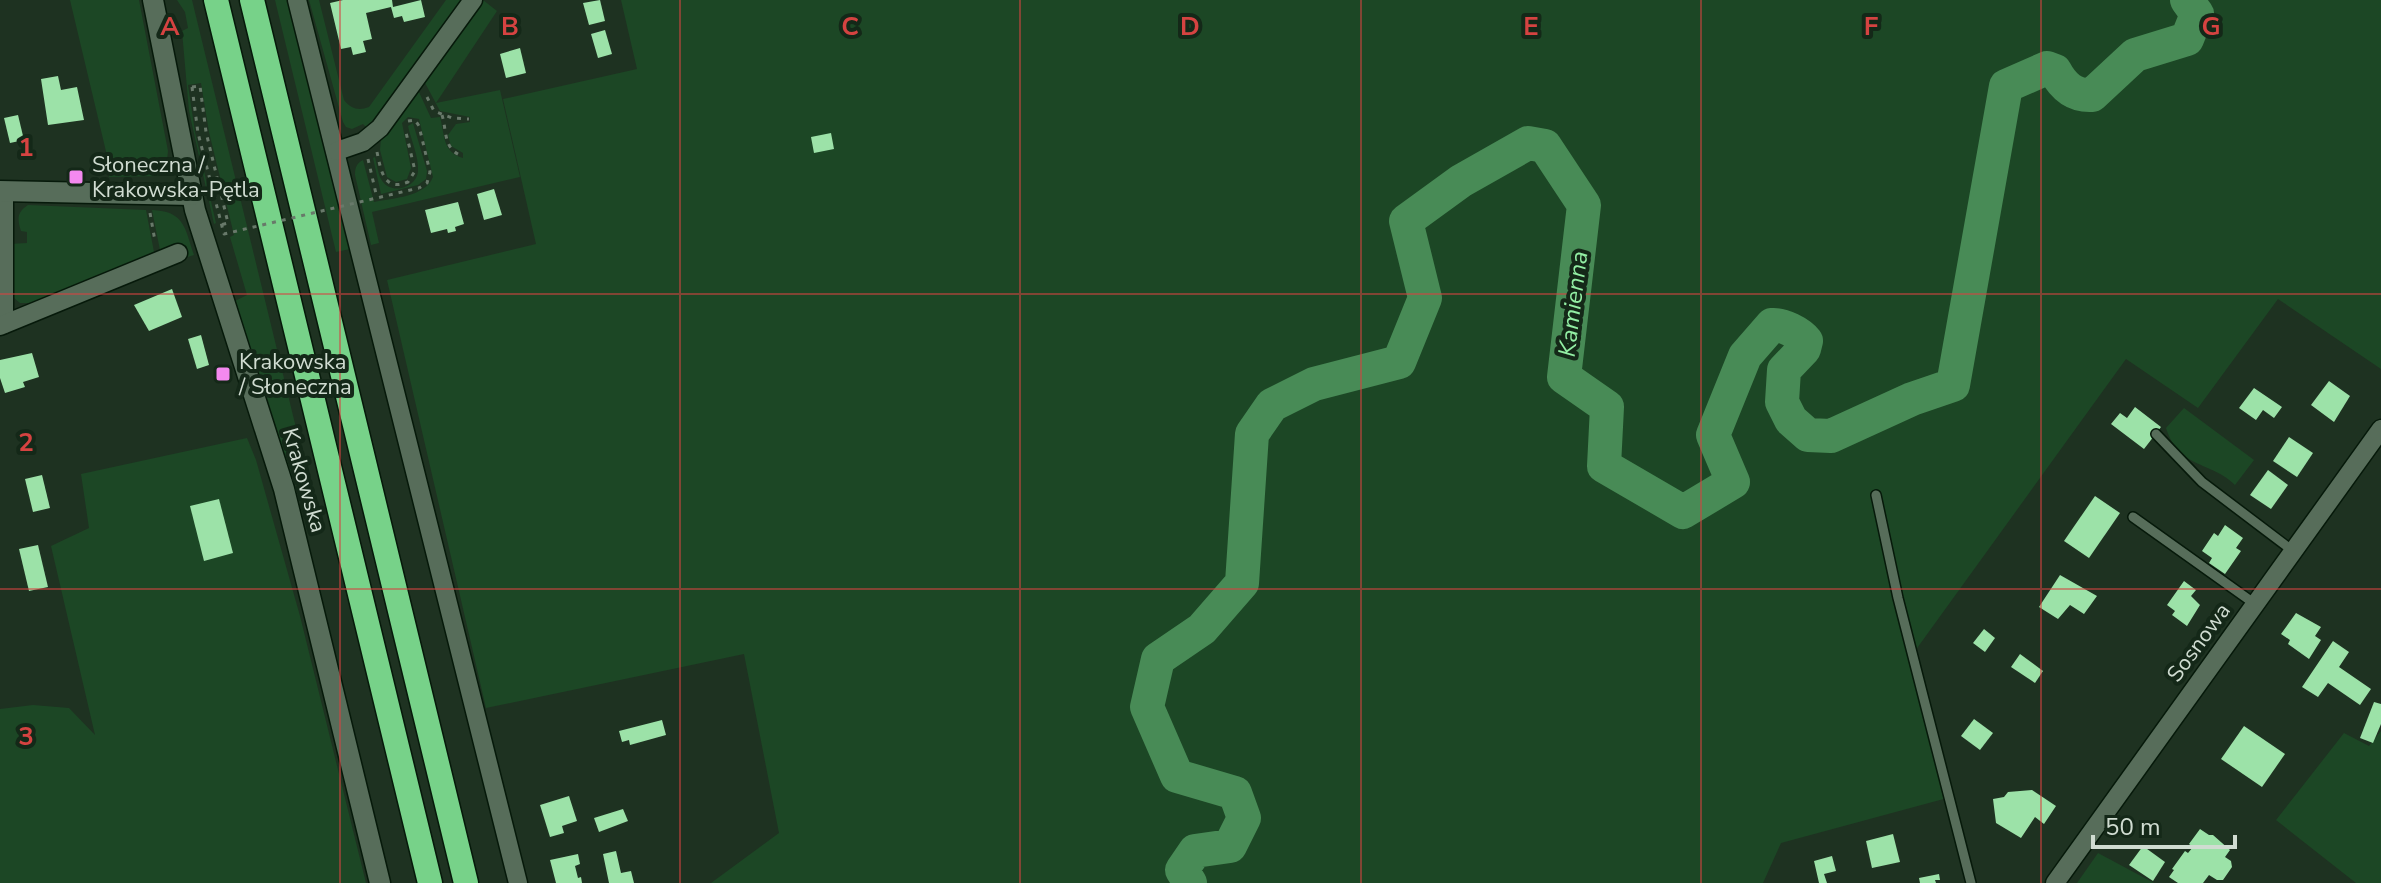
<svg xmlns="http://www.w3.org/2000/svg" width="2381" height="883" font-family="'Nunito Sans',sans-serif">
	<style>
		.green { fill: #1c4725 }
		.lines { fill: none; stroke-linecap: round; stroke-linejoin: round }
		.river { stroke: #488b56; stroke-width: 34 }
		.building { fill: #9ce2a8 }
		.lane-casing { stroke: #06190a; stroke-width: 12 }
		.street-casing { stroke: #06190a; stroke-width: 21 }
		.secondary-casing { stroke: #06190a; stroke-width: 23 }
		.highway-casing { stroke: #06190a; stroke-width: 27 }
		.path { stroke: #68796a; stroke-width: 3; stroke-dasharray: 4 6; stroke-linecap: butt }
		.lane { stroke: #576d5a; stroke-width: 9 }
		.street { stroke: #576d5a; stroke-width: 18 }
		.secondary { stroke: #576d5a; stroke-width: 20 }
		.highway { stroke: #77d289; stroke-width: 24 }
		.path-bridge { stroke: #68796a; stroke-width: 3; stroke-dasharray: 4 6; stroke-linecap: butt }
		.grid { fill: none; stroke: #d54341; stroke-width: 2; stroke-opacity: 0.55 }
		.poi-dot { fill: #f489ef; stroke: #142818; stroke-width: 3 }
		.labels { text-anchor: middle; stroke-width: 8; stroke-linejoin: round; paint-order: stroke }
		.poi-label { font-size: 22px; fill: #d0dcd1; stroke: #142818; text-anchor: start }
		.street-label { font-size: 22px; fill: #d0dcd1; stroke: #142818 }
		.water-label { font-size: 24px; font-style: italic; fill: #93efa4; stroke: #142818 }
		.grid-label { font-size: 26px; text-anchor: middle; font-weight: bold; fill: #d54341; stroke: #142818; stroke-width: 8; stroke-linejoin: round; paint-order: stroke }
	</style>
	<rect width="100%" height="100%" fill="#1e3221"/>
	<!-- green -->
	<g class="green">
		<polygon points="70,0 139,0 168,151 166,169 161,176 109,177 109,164"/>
		<polygon points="177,0 192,0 307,473 289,477 233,302 247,295 230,237 234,235 209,132 201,83 188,85 195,132 216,223 214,224 189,111 182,31 188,28 185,12"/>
		<polygon points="275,0 292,0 355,248 336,252"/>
		<path d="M309,0H319L344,100C351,109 359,111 369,107L446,0H462L372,123L367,128L363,124L352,129L346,127L343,122Z"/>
		<path d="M483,0L497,11L436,103L500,90L520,177L372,212L379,243L371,245L355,175C355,167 357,163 363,160L374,202C393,198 425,197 433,177L419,119L408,117L402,123L411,168L407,179L396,182L387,177L380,150L381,138L418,90L431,118L440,117C445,135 442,152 463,158V153L451,146L448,135L456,124L470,122V117L440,111L424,81Z"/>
		<polygon points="621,0 2381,0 2381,369 2278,299 2198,408 2126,359 1915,651 1951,797 1781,843 1763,883 711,883 779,833 744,654 486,708 387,280 536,244 503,99 637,69"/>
		<path d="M413,123L427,171L426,179L418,185L381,194L373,158L375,157C377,165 378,176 383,182C393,195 417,187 418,171C419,157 411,140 408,126Z"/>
		<path d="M28,205L146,210L154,252L35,303H20L13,297L10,244L27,243V232L21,231C17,219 17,212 28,205Z"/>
		<path d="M152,210C185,211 185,229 194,255L181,259L174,244L160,250Z"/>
		<path d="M2184,408L2254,460L2235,485C2211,461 2179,469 2166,428Z"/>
		<polygon points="247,438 256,460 300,616 366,883 0,883 0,709 33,705 69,708 95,735 51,546 89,528 81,474"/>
		<polygon points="2381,731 2381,883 2356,883 2276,820 2344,733 2369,746"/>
		<polygon points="2098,853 2154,883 2077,883"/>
	</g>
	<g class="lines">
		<!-- river -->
		<path class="river" d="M1190,883L1182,870L1195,851L1230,846L1244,818L1235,793L1177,776L1147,707L1158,659L1202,629L1242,583L1252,434L1272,405L1314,384L1399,362L1425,298L1406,221L1461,181L1528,143L1545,146L1584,205L1564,377L1607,407L1604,466L1683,512L1733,482L1713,435L1745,356L1772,325C1782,324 1800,333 1806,341L1804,349L1784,370L1782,402L1791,420L1808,435L1831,436L1912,399L1953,385L2006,86L2047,68L2055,71C2063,86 2074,96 2092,95L2135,55L2187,39L2197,14L2187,0"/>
	</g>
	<!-- building -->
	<g class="building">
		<polygon points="343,0 392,0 393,7 421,0 425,17 404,22 402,16 394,18 391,7 366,13 372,39 363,41 366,52 353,55 351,47 341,49 330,3"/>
		<polygon points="600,0 605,21 589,25 583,3"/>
		<polygon points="605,30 612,54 598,58 591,34"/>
		<polygon points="520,48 526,73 506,78 500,54"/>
		<polygon points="58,76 61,90 77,87 84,120 48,125 41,79"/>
		<polygon points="18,115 24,140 10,143 4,118"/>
		<polygon points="831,133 834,149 814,153 811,137"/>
		<polygon points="494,189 502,215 484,220 477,194"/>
		<polygon points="458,202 464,224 455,227 456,231 448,233 447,229 431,233 425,210"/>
		<polygon points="172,289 182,317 149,331 134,305"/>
		<polygon points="201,335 209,365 197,369 188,339"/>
		<polygon points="32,353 39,377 23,382 25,387 5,393 0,378 0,360"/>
		<polygon points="2329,381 2350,396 2334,422 2311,405"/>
		<polygon points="2254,388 2282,407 2274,418 2263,410 2256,420 2239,408"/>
		<polygon points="2135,407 2161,427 2144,449 2111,424 2120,413 2127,418"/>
		<polygon points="2289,437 2313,453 2297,477 2273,461"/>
		<polygon points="2268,470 2288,485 2271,509 2250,495"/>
		<polygon points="42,475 50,508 33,512 25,479"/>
		<polygon points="2095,496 2120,513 2089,558 2064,541"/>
		<polygon points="219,499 233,553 204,561 190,506"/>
		<polygon points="2225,525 2243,538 2236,548 2241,551 2225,574 2209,563 2212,558 2202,551 2214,533 2218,536"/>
		<polygon points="38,545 48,587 29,591 19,549"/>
		<polygon points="2060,575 2097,596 2084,614 2070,605 2058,619 2039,607"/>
		<polygon points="2184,581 2196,590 2191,596 2200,605 2187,626 2172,615 2175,611 2167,605"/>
		<polygon points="2296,613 2321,627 2315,636 2321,640 2309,659 2288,644 2290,640 2281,634"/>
		<polygon points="1984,629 1995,638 1985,652 1973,643"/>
		<polygon points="2333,641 2349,652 2339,667 2371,689 2360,705 2328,683 2318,697 2302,687"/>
		<polygon points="2020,654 2043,671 2035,683 2011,667"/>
		<polygon points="2374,702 2381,704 2381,724 2373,743 2360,738"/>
		<polygon points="1974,719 1993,733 1980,750 1961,736"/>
		<polygon points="662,720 666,735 630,745 629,740 622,742 619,731"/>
		<polygon points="2244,726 2285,754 2262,787 2221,759"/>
		<polygon points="2032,790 2056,806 2044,824 2035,817 2021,838 1996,823 1993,799 2004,797 2008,792"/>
		<polygon points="569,796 577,821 562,826 564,833 550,837 540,805"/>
		<polygon points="623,809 628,821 599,832 594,818"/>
		<polygon points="2200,829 2209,835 2213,835 2230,850 2225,857 2231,861 2232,867 2223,880 2217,880 2209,875 2203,883 2178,883 2169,877 2174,870 2172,869 2185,851 2188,853 2193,847 2189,844"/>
		<polygon points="1893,834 1900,862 1872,868 1866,841"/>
		<polygon points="2143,846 2165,862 2153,881 2129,865"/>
		<polygon points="616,851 621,873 631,871 634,883 609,883 603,854"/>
		<polygon points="578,854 580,864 575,866 578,878 581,877 582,883 556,883 550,860"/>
		<polygon points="1832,856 1836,871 1824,874 1827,883 1819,883 1814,861"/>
		<polygon points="1939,874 1940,880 1935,880 1936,883 1920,883 1919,878"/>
	</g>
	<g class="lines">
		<!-- lane casing -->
		<g class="lane-casing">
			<g id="lane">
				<polyline points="2156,434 2202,482 2293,551"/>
				<polyline points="1876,495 1898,598 1971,883"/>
				<polyline points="2133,517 2255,604"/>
			</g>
		</g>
		<!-- street casing -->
		<g class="street-casing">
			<g id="street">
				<polyline points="297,0 518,883"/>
				<polyline points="337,151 363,142 380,128 473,0"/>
				<polyline points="4,191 4,324"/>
				<polyline points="0,326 178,253"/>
				<polyline points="2055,883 2381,429"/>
			</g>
		</g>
		<!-- secondary casing -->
		<g class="secondary-casing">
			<g id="secondary">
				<polyline points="153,0 195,210 284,489 380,883"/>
				<polyline points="0,191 191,195"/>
			</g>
		</g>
		<!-- highway casing -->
		<g class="highway-casing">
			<g id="highway">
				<polyline points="216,0 430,883"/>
				<polyline points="252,0 466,883"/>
			</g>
		</g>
		<!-- path -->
		<g class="path">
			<polyline points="192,87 200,86 206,132 228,223 220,225"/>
			<polyline points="427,97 434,111 452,118 469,119"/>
			<path d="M442,115C447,131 443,149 462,156"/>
			<polyline points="408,121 415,120 419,126 430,172 427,183 419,188"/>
			<path d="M377,152C381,171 384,192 408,182L415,171L405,128"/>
			<polyline points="368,159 377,198"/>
			<polyline points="150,213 155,241"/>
		</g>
		<!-- lane -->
		<use href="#lane" class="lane"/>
		<!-- street -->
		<use href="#street" class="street"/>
		<!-- secondary -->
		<use href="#secondary" class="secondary"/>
		<!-- highway -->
		<use href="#highway" class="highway"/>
		<!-- path-bridge -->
		<polyline class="path-bridge" points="192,87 198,133 224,234 419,188"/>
	</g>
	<!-- grid -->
	<path class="grid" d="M340,0V883M680,0V883M1020,0V883M1361,0V883M1701,0V883M2041,0V883M0,294H2381M0,589H2381"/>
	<!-- markers -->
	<g class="poi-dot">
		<rect x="68" y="169" width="16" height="16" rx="4"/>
		<rect x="215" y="366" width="16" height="16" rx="4"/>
	</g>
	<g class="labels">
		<!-- poi labels -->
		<g class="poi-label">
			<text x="92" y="172">Słoneczna /<tspan x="92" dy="25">Krakowska-Pętla</tspan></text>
			<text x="239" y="369">Krakowska<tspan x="239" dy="25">/ Słoneczna</tspan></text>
		</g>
		<!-- street labels -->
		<g class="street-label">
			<text transform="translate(305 480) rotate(74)" y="8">Krakowska</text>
			<text transform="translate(2198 642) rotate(-54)" y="8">Sosnowa</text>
		</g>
		<!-- water labels -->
		<g class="water-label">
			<text transform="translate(1573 304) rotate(-83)" y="8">Kamienna</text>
		</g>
	</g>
	<g class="grid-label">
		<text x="170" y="35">A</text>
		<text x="510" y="35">B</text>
		<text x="850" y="35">C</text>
		<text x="1190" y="35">D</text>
		<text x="1531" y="35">E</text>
		<text x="1871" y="35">F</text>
		<text x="2211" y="35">G</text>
		<text x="26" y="156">1</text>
		<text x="26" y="451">2</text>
		<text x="26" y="745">3</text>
	</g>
	<!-- scale -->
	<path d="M2093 835v12h142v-12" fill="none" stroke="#d0dcd1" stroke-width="4"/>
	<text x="2105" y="835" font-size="24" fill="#d0dcd1" stroke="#142818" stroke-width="6" paint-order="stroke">50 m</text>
</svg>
